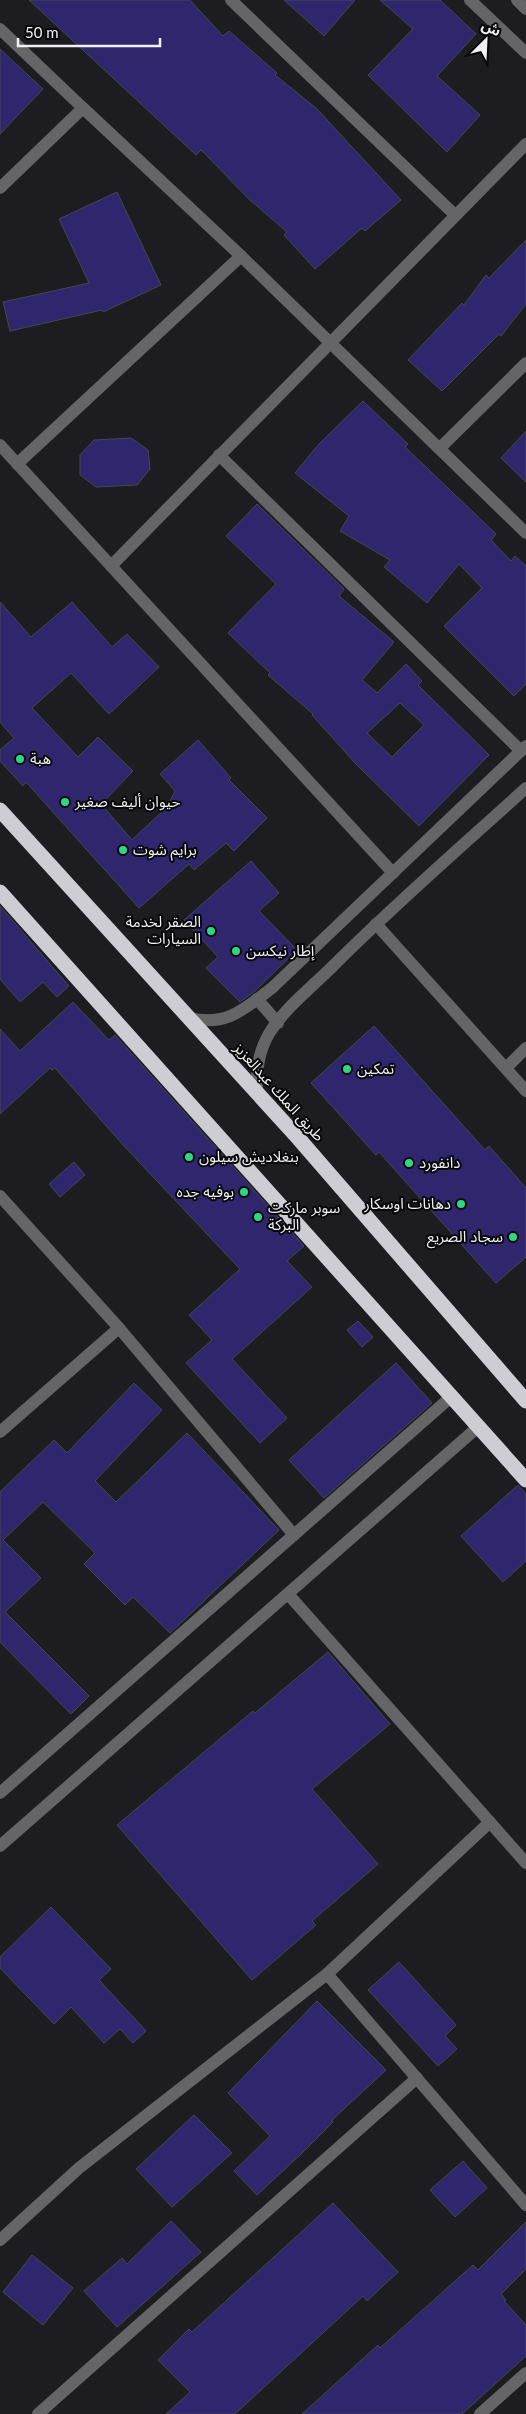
<svg xmlns="http://www.w3.org/2000/svg" width="526" height="2414" font-family="Lato,'Noto Sans Arabic',sans-serif">
	<style>
		.building { fill: #2f266e; stroke: #47474c; fill-rule: evenodd }
		.lines { fill: none; stroke-linecap: round; stroke-linejoin: round }
		.street { stroke: #656568; stroke-width: 12 }
		.highway { stroke: #cdcdd3; stroke-width: 15 }
		.poi-dot { fill: #2cd884; stroke: #070709; stroke-width: 2 }
		.labels { text-anchor: middle; stroke-width: 4; stroke-linejoin: round; paint-order: stroke }
		.poi-label { font-size: 15px; fill: #f1f1f4; stroke: #070709; text-anchor: start }
		.street-label { font-size: 15px; fill: #f1f1f4; stroke: #070709 }
	</style>
	<rect width="100%" height="100%" fill="#1c1c21"/>
	<!-- building -->
	<g class="building">
		<polygon points="29,0 190,0 223,36 229,31 277,73 275,75 316,108 401,200 365,231 362,228 315,269 284,235 287,232 250,200 201,150 196,155"/>
		<polygon points="284,0 355,0 324,36"/>
		<polygon points="380,0 440,0 476,34 437,76 480,115 447,152 368,75 413,29"/>
		<polygon points="0,49 43,89 0,134"/>
		<polygon points="117,192 161,285 103,312 102,310 10,331 3,302 89,283 59,219"/>
		<polygon points="526,240 526,304 501,336 499,334 442,391 408,360 462,303 464,305 486,275 489,278"/>
		<polygon points="363,401 408,444 405,447 496,534 491,540 511,561 515,556 526,566 526,684 514,696 444,626 482,588 459,564 427,603 384,567 390,560 340,531 349,516 295,473 319,444"/>
		<polygon points="526,431 526,482 501,458"/>
		<polygon points="131,438 148,450 150,469 137,485 96,487 80,475 80,455 94,440"/>
		<path d="M257,504L344,589L339,596L394,642L362,680L377,693L406,664L422,681L418,685L489,755L419,826L356,764L312,715L313,714L268,675L270,673L228,633L276,584L226,536ZM400,703L424,725L392,757L367,733Z"/>
		<polygon points="0,602 31,637 72,602 112,647 127,634 159,667 109,714 71,673 32,708 78,757 98,737 133,771 101,804 132,840 167,807 175,791 160,774 198,740 231,778 229,780 267,818 234,851 226,843 194,870 189,864 139,908 26,782 23,786 0,761 0,750 14,738 0,722"/>
		<polygon points="251,861 279,893 259,911 297,950 255,991 240,1002 206,968 218,957 184,920"/>
		<polygon points="0,906 69,986 57,997 43,982 20,1002 0,979"/>
		<polygon points="73,1002 109,1040 115,1035 304,1246 287,1261 312,1287 232,1359 287,1418 260,1443 186,1363 212,1340 189,1315 240,1269 124,1146 55,1068 52,1070 50,1068 0,1114 0,1029 20,1051"/>
		<polygon points="374,1026 485,1150 489,1146 526,1188 526,1257 496,1283 379,1152 376,1155 311,1083"/>
		<polygon points="74,1162 85,1175 60,1197 49,1184"/>
		<polygon points="358,1321 373,1337 362,1347 347,1330"/>
		<polygon points="396,1363 432,1403 324,1498 289,1460"/>
		<polygon points="134,1383 162,1410 95,1481 116,1502 187,1433 279,1530 170,1633 133,1597 125,1605 84,1564 95,1553 43,1502 3,1540 41,1578 5,1612 89,1696 71,1714 0,1642 0,1492 54,1440 67,1453"/>
		<polygon points="518,1485 526,1494 526,1561 503,1582 461,1536"/>
		<polygon points="328,1652 390,1724 312,1789 378,1864 312,1921 316,1925 252,1980 117,1825 253,1711 255,1713"/>
		<polygon points="51,1907 111,1969 99,1980 146,2031 133,2043 120,2029 104,2043 71,2007 54,2024 0,1968 0,1957"/>
		<polygon points="399,1962 456,2025 445,2036 457,2049 438,2066 368,1990"/>
		<polygon points="317,2001 386,2070 332,2120 333,2122 300,2155 257,2195 234,2171 270,2136 228,2093"/>
		<polygon points="194,2115 232,2153 172,2207 136,2169"/>
		<polygon points="463,2161 487,2188 455,2217 430,2190"/>
		<polygon points="333,2203 398,2272 367,2301 363,2296 235,2414 166,2414 190,2392 158,2360 189,2329 192,2332"/>
		<polygon points="171,2221 201,2252 117,2327 84,2291 122,2258 127,2264"/>
		<polygon points="526,2222 526,2269 501,2294 506,2300 504,2301 526,2325 526,2356 462,2414 302,2414 378,2345 380,2348 473,2265 478,2270"/>
		<polygon points="32,2255 73,2288 43,2325 3,2292"/>
	</g>
	<g class="lines">
		<!-- street -->
		<g class="street">
			<polyline points="231,0 455,215"/>
			<polyline points="470,0 526,53"/>
			<polyline points="517,0 526,9"/>
			<polyline points="0,29 83,108 0,188"/>
			<polyline points="83,108 241,256 526,533"/>
			<polyline points="0,445 393,873"/>
			<polyline points="440,448 526,363"/>
			<polyline points="219,455 521,751"/>
			<polyline points="17,464 241,256"/>
			<polyline points="111,566 526,144"/>
			<polyline points="376,924 526,1091"/>
			<polyline points="257,999 278,1023"/>
			<path d="M189,1018C227,1027 244,1009 272,988L526,746"/>
			<polyline points="506,1068 526,1048"/>
			<path d="M257,1094C256,1071 258,1052 270,1032C286,1007 312,987 333,966C395,904 461,847 526,788"/>
			<polyline points="0,1196 119,1328 294,1535"/>
			<polyline points="0,1432 119,1328"/>
			<polyline points="288,1594 526,1863"/>
			<polyline points="0,1793 451,1397"/>
			<polyline points="490,1822 327,1974 526,2205"/>
			<polyline points="0,1846 478,1427"/>
			<polyline points="0,2240 79,2168 327,1974"/>
			<polyline points="38,2414 417,2078"/>
			<polyline points="480,2414 526,2373"/>
		</g>
		<!-- highway -->
		<g class="highway">
			<polyline points="0,810 299,1139 526,1401"/>
			<polyline points="0,892 526,1480"/>
		</g>
	</g>
	<!-- markers -->
	<g class="poi-dot">
		<circle cx="20" cy="759" r="5"/>
		<circle cx="65" cy="802" r="5"/>
		<circle cx="123" cy="850" r="5"/>
		<circle cx="211" cy="931" r="5"/>
		<circle cx="236" cy="951" r="5"/>
		<circle cx="347" cy="1069" r="5"/>
		<circle cx="189" cy="1157" r="5"/>
		<circle cx="409" cy="1163" r="5"/>
		<circle cx="244" cy="1192" r="5"/>
		<circle cx="461" cy="1204" r="5"/>
		<circle cx="258" cy="1217" r="5"/>
		<circle cx="513" cy="1237" r="5"/>
	</g>
	<g class="labels">
		<!-- poi labels -->
		<g class="poi-label">
			<text x="30" y="764">هبة</text>
			<text x="75" y="807">حيوان أليف صغير</text>
			<text x="133" y="855">برايم شوت</text>
			<text x="201" y="927" text-anchor="end">الصقر لخدمة<tspan x="201" dy="17">السيارات</tspan></text>
			<text x="246" y="956">إطار نيكسن</text>
			<text x="357" y="1074">تمكين</text>
			<text x="199" y="1162">بنغلاديش سيلون</text>
			<text x="419" y="1168">دانفورد</text>
			<text x="234" y="1197" text-anchor="end">بوفيه جده</text>
			<text x="451" y="1209" text-anchor="end">دهانات اوسكار</text>
			<text x="268" y="1213">سوبر ماركت<tspan x="268" dy="17">البركة</tspan></text>
			<text x="503" y="1242" text-anchor="end">سجاد الصريع</text>
		</g>
		<!-- street labels -->
		<g class="street-label">
			<text transform="translate(279 1092) rotate(48)" y="5">طريق الملك عبدالعزيز</text>
		</g>
	</g>
	<!-- north arrow -->
	<g transform="translate(486 40) rotate(24)" stroke="#070709" stroke-width="4" paint-order="stroke">
	<path d="M0-4L9 19L0 12L-9 19Z" fill="#f1f1f4"/>
	<text y="-8" font-size="14" font-weight="bold" text-anchor="middle" fill="#f1f1f4">ش</text>
	</g>
	<!-- scale -->
	<path d="M18 38v8h142v-8" fill="none" stroke="#f1f1f4" stroke-width="2.5"/>
	<text x="25" y="38" font-size="15" fill="#f1f1f4" stroke="#070709" stroke-width="4" paint-order="stroke">50 m</text>
</svg>
